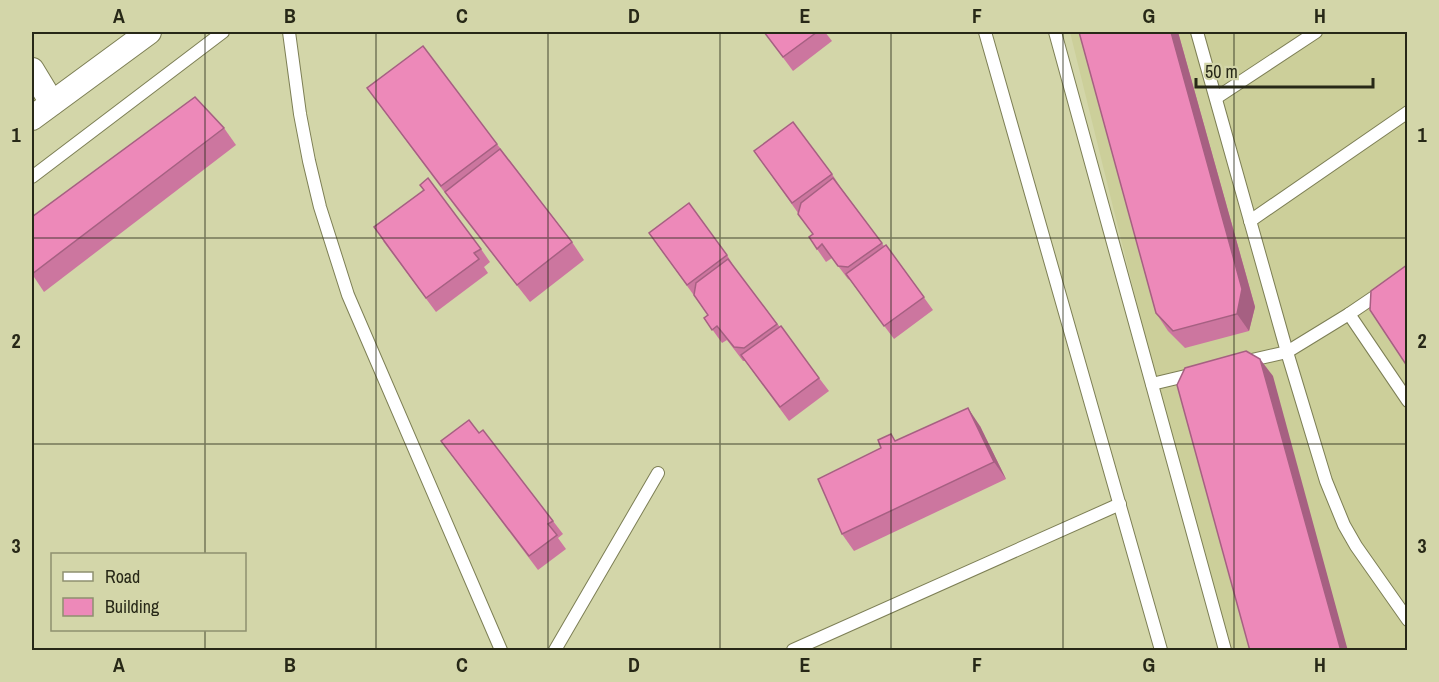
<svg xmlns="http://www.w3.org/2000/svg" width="1439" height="682" font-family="'Archivo Narrow',sans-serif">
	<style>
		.built { fill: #cccf9a }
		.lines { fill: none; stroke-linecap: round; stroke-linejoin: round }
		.service-casing { stroke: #7d7f55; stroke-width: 14 }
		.minor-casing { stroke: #7d7f55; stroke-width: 26 }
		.service { stroke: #fff; stroke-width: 12 }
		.minor { stroke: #fff; stroke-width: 24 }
		.wall { fill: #cc769f }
		.shaded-wall { fill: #a66082 }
		.building { fill: #ed89b9; stroke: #a66082; stroke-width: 1.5 }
		.grid { fill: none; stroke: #272817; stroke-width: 1.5; stroke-opacity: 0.55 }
		.neatline { fill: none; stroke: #272817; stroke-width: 2 }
		.grid-label { font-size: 20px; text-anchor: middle; font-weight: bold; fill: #272817 }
	</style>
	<rect width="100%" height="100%" fill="#d3d6a9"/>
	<!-- built -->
	<polygon class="built" points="1070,32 1407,32 1407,650 1222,650"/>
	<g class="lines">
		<!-- service casing -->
		<g class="service-casing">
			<g id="service">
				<polyline points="289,32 300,114 309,161 320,207 348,295 501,650"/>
				<polyline points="985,32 1161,650"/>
				<polyline points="1055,32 1225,650"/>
				<polyline points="1197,32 1287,352 1326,481 1344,525 1356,546 1408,620"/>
				<polyline points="1216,98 1316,32"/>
				<polyline points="32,177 223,32"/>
				<polyline points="1250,221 1408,112"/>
				<polyline points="1349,314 1408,401"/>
				<polyline points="1243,362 1287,352 1349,314 1408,274"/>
				<polyline points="1152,384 1194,374"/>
				<polyline points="555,650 658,473"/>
				<polyline points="793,650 1120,504"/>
			</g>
		</g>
		<!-- minor casing -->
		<g class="minor-casing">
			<g id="minor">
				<polyline points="32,70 52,103"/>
				<polyline points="32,118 149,32"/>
			</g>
		</g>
		<!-- service -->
		<use href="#service" class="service"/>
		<!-- minor -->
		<use href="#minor" class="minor"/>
	</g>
	<!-- wall -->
	<g class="wall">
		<polygon points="764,32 825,32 832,41 793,71"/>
		<polygon points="1079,32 1178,32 1255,307 1249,331 1185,348 1168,331 1156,313"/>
		<polygon points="367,88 497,144 572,242 584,260 530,302 457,209"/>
		<polygon points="224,128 236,145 44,292 32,274"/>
		<polygon points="754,151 832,174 841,188 884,246 886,245 933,310 894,339 850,280 848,279 832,258 826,262 817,249 813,234"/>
		<polygon points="649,233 727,255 736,270 829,391 789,421 745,361 743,361 727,340 722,343 704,318 708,315"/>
		<polygon points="383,241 481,249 490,262 484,267 488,273 436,312"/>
		<polygon points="980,426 1006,479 854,551 842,534 881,448 895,441"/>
		<polygon points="479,433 553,521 563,534 558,538 566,549 538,570 441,441"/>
	</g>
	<!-- shaded-wall -->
	<g class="shaded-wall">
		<polygon points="1171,32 1178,32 1255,307 1249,331 1237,314"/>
		<polygon points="1260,359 1273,376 1348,651 1341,651"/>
		<polygon points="968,408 980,426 1006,479 994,462"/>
	</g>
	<!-- building -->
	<g class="building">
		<polygon points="764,32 817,32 783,57"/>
		<polygon points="1079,32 1171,32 1242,289 1237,314 1173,331 1156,313"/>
		<polygon points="423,46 497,144 441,186 367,88"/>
		<polygon points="195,97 224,128 32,274 32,217"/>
		<polygon points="793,122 832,174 792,203 754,151"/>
		<polygon points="500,149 572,242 517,285 445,192"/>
		<polygon points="428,178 481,249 474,253 479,259 426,298 374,227 424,190 420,185"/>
		<polygon points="833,178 882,243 848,267 838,266 822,244 817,249 809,237 813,234 798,214 801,203"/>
		<polygon points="689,203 727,255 687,285 649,233"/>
		<polygon points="886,245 924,297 884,326 846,274"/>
		<polygon points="728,259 777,324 744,348 734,347 717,326 712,330 704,318 708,315 694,295 696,283"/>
		<polygon points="1407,265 1407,366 1370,310 1371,291"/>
		<polygon points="781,326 819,378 780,407 741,355"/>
		<polygon points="1246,351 1260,359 1341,651 1250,651 1177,385 1185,368"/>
		<polygon points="968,408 994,462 842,534 818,479 881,448 878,440 891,434 895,441"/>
		<polygon points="469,420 479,433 483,430 553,521 548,524 557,535 529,556 441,441"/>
	</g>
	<!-- grid -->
	<path class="grid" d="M205,32V554M376,32V650M548,32V650M720,32V650M891,32V650M1063,32V650M1234,32V650M32,238H1408M32,444H1408M205,630V650"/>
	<!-- border -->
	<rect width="1439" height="682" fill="none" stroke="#d3d6a9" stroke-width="66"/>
	<!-- legend -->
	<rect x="51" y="553" width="195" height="78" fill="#d3d6a9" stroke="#8e906f" stroke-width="1.5"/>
	<rect x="63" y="572" width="30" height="9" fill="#ffffff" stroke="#8e906f" stroke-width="1.5"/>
	<text x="105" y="583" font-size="18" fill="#272817">Road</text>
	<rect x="63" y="598" width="30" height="18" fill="#ed89b9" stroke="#8e906f" stroke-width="1.5"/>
	<text x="105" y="613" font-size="18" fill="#272817">Building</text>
	<!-- scale -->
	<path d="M1196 78v9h177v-9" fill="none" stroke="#272817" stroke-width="3"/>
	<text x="1205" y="78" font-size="18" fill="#272817" stroke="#d3d6a9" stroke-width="4.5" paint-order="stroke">50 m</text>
	<rect x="33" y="33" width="1373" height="616" class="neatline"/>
	<g class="grid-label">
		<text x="119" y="23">A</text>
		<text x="290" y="23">B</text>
		<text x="462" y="23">C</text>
		<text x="634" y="23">D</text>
		<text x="805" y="23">E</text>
		<text x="977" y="23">F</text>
		<text x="1149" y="23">G</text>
		<text x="1320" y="23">H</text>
		<text x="16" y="142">1</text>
		<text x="1422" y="142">1</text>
		<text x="16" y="348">2</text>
		<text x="1422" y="348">2</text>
		<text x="16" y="553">3</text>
		<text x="1422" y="553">3</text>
		<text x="119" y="672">A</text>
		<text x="290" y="672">B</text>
		<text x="462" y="672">C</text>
		<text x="634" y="672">D</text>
		<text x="805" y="672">E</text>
		<text x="977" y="672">F</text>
		<text x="1149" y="672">G</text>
		<text x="1320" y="672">H</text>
	</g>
</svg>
